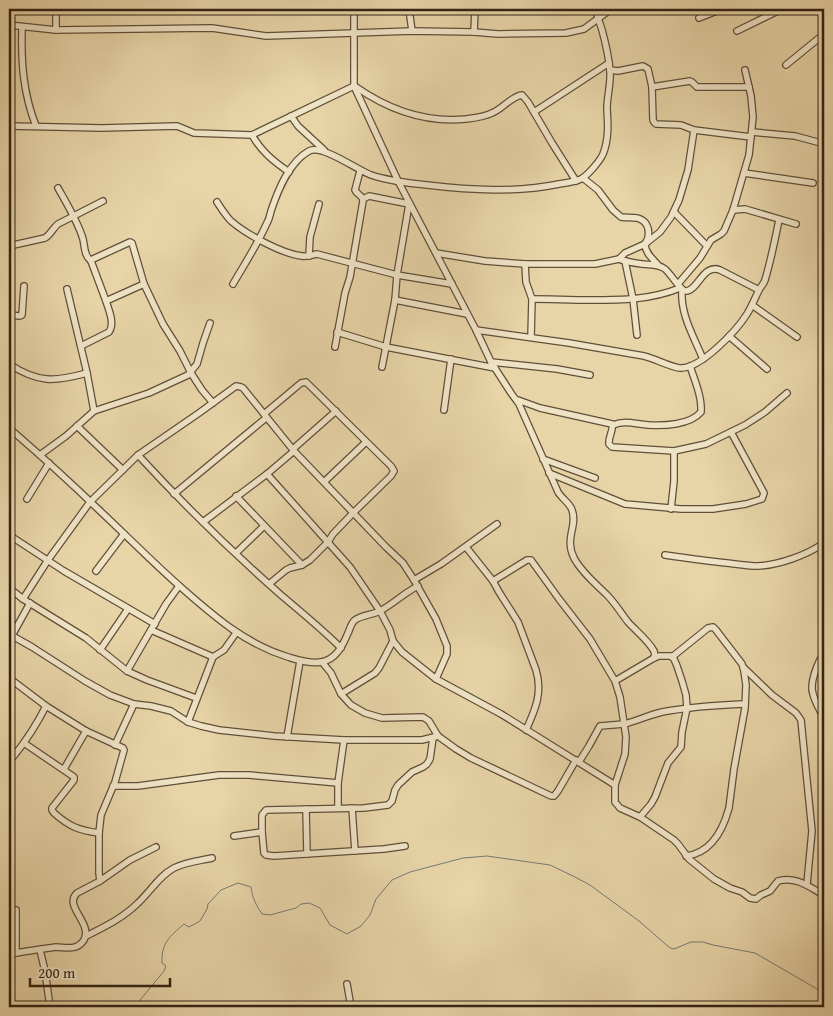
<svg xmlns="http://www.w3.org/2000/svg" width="833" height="1016" font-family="'Gentium Book Plus',serif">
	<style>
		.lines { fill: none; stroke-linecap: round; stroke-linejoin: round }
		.stream { stroke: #737b74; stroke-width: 1 }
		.street-casing { stroke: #604f39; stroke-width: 8 }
		.street { stroke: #efe3c6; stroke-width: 5.5 }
	</style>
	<rect width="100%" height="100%" fill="#e7d4a7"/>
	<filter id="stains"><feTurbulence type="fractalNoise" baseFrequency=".004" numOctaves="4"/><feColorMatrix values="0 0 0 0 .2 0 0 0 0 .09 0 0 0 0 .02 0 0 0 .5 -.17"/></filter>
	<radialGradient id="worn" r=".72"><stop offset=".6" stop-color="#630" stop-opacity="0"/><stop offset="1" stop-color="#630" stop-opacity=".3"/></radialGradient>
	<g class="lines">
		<!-- stream -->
		<path class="stream" d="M143,1007L140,1000L164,971L166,966L162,963C161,943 170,936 184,924L189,927L200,921L207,909L208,904L221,890L238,883L251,887C252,897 256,905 262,914L270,915L296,908L301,904L309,903L320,908L330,925L347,934L361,926L370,915L376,899L392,880L410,872L463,858L487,856L550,865L573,876L590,885L639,921L670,948L674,949L691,942H703L713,945L755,953L824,993"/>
		<!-- street casing -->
		<g class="street-casing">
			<g id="street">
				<path d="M354,9V86L398,181L476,330L491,362L511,393L519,404L558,492C562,499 570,503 572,510C578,526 564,538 574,558C582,573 596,584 607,595C615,603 621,613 628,622C636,631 648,640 654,651C655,654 655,655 654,658"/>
				<polyline points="409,9 412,31"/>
				<polyline points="699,18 722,9"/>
				<polyline points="9,25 56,30 212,28 266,36 412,31 474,32 498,34 566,33 584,29 611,9"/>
				<path d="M22,27C21,62 23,93 36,126"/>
				<polyline points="56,30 56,9"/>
				<polyline points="737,31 782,9"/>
				<polyline points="474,32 475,9"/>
				<polyline points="786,65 824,34"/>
				<polyline points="610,70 618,71 643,66 648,69 652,87 653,120 654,122 656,124 681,125 694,130 751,137"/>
				<path d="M356,87C389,110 425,123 466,119C474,118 484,117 492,113C502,109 512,96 522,95L528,102L552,143L576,181"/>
				<polyline points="652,87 690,81 692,82 697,87 749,87"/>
				<polyline points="534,112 609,63"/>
				<polyline points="291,116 298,126 324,150"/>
				<polyline points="9,126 102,128 177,126 194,133 252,135 354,86"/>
				<polyline points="752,132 795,136 821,143"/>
				<path d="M252,135C261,151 273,161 289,172"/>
				<polyline points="744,173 813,183"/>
				<path d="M583,178L598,190L613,210L621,217C626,218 632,217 637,218C646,220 650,228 648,237C648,240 646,241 645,244C645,253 653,259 658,265"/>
				<path d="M58,188C67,204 78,222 83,239C85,248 84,255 91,261"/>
				<polyline points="363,199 369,196 409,204 397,275 395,300 382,367"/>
				<path d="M217,202C221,208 225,215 231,221C246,234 282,254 302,256C307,257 312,255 317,254L397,275L452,284"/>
				<polyline points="733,210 745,209 796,224"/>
				<polyline points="674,212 707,246"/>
				<path d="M9,246L45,238C51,234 53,228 58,224L103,201"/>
				<polyline points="436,253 485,261 525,264 595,264 619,259 625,253 645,244 660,232 671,217 679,200 688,170 694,130"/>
				<polyline points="309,256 310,237 319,204"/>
				<path d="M619,259C626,262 634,263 642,264C650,265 659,264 665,269C670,273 681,291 686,291C698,291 703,263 720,270L759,290"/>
				<polyline points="625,261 633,299 637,335"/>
				<polyline points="525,264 526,282 532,299 531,337"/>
				<path d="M233,284C244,265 257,245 266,225C269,220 270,216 271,211C278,190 289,162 309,151C322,144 357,170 371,175C389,181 408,183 427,185C470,190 516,193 559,184C566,183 574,182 581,179C588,175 600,161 603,154C609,139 608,124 607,109C607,96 611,84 610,71C609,60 605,41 602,30C600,23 597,17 596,9"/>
				<polyline points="678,284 700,258 711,240 721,234 724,231 733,210 749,155 753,117 751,96 745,70"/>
				<polyline points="67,289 87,373 94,411"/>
				<path d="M682,290C680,314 694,337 703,359"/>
				<path d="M532,299C551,299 570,300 590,300C622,300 650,300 680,288"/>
				<polyline points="395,300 467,314"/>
				<polyline points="106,301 91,261 93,259 130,242 132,243 144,284"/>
				<polyline points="752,305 797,337"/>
				<polyline points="9,315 20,316 22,315 24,286"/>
				<path d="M476,330L569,343L644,356C653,358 673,368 680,368C701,369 737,330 747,314C752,306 755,298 759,290C761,286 764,284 765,280C771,260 775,240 779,220"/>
				<polyline points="337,332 386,347 495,368"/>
				<polyline points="729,336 767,369"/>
				<path d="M81,346L109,332C115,323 109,311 106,301L144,284L163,324L180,351L191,373L202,390L213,403"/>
				<path d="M335,347L345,293L350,277L363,201C363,195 357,195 355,190L360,171"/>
				<polyline points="491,362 557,369 590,375"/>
				<path d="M9,364C38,383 54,382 87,373"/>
				<path d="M518,400L540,408L612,424C614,430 608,437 609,444L612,447L674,451L706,444L745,425L765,412L787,393"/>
				<polyline points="444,410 451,359"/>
				<polyline points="264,414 301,383 306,382 391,466 394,471 391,476 354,512 333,534 328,542 310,560 302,565 290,568 286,570 269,584"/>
				<path d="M613,425C625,420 635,424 648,425C664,426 690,425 701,412C702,397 695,381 690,366"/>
				<polyline points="77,426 123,470"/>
				<path d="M9,428C39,454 69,481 98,509C127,536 154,564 184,590C216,618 246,644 288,657C298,660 310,664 321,662C336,660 343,645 348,633C350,629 351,623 355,620C362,615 372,615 380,611C393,604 404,593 418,586"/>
				<polyline points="293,449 336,411"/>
				<polyline points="40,455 66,436 94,411 149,393 188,375 197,364 203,343 210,323"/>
				<path d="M138,455C183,504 231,551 281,595C301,612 322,629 341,648"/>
				<polyline points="543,459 595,478"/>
				<polyline points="549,473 625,504 681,509 713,509 746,504 762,499 764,493 731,432"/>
				<polyline points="267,474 350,567 380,611 390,630 393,641 402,652 436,679 501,714 615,785"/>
				<polyline points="324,482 366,442"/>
				<polyline points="174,494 266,418"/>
				<polyline points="236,496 302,565"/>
				<polyline points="27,499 49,463"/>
				<polyline points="671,509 674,481 674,451"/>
				<polyline points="203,522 267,474 294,451"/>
				<polyline points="9,535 64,571 155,624"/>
				<path d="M466,547L493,581L499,592L518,622L536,670C543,693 535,710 526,730"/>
				<polyline points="236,553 264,526"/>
				<path d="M665,555C686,558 707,561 727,563C737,564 748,566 758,566C779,565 807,555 824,543"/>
				<polyline points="96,571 124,534"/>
				<polyline points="414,580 441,564 497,524"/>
				<polyline points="493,581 527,560 531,560 559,599 590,639 615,681 620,697 626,737 625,754 615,785 615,802 620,808 640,817 651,804 655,797 668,763 681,747 682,732 687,708 686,695 682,681 677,666 674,659 671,656 659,656 654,658 615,681"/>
				<polyline points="9,588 23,599 86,638 127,671 147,680 196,698"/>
				<polyline points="23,599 48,560 90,502 138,455 199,413 236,386 241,387 243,388 294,451 386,547 403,563 414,580 436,619 447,646 447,654 436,679"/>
				<polyline points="151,630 213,657 224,650 236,633"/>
				<polyline points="9,634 32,647 85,681 110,695 134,704 151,706 171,711 188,722 201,726 219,730 274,736 344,740 422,740 438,736"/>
				<polyline points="9,641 30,603"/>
				<polyline points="100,650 128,609"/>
				<path d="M824,653C818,662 809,683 813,694C815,703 821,711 824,719"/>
				<path d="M672,657L708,628L713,627L716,630L742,664L744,671L746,685L745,708L734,769L729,808C723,830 711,853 686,856"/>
				<polyline points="322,662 331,673 341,694 351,705 365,713 382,718 423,717 429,721 438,736 456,749 471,758 551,796 554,796 558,791 576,760"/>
				<polyline points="744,668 772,695 796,713 801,720 812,831 807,884"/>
				<polyline points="127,671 166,604 179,586"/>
				<path d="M9,678L46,706L86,731L123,748L124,750L115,782L101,815L99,833V873L100,881L77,893C63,906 93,923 84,940C82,943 79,946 75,947C69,949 62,947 56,947C40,949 24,952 9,954"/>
				<polyline points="341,694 375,673 379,668 393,641"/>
				<polyline points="188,722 213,657"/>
				<path d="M624,724C637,721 649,715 662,712C689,707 717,705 745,704"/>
				<polyline points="287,737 300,661"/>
				<path d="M24,743L74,777V780L52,808V810L54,813C70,827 78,830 99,833"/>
				<polyline points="115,745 134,704"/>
				<path d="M13,757C26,741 37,724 46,706"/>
				<polyline points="579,762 589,746 600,726 624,724"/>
				<polyline points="64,769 86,731"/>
				<polyline points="113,786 138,786 219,775 249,775 338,783"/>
				<polyline points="338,808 338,783 344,740"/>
				<polyline points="352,808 355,851"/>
				<polyline points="306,809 307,854"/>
				<path d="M640,817L674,840L678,844L689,859L714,879L730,888L742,892L750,898L756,899L761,895L770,891L778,881C797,876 809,887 824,895"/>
				<polyline points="262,832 264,853 266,855 274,856 384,849 405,846"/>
				<polyline points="234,836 262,832 262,815 266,810 364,808 388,805 392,801 395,790 398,785 412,772 423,767 427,764 430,759 433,738"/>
				<polyline points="100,881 130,860 156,847"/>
				<polyline points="16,910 16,953"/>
				<path d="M86,936C104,927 123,918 138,903C150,892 160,875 174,868C186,862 199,861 212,858"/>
				<polyline points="40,950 45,971 50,1007"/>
				<polyline points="347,984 351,1007"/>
			</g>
		</g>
		<!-- street -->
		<use href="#street" class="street"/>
	</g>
	<!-- margin -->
	<rect width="833" height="1016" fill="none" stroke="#e7d4a7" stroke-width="30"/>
	<rect x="10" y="10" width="813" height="996" fill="none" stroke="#332314" stroke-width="2.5"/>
	<rect x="15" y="15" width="803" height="986" fill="none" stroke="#332314"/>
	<!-- scale -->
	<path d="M30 978v8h140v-8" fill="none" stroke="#332314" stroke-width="2.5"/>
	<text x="38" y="978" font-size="15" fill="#332314" stroke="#efe3c6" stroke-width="4" paint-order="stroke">200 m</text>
	<rect width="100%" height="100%" filter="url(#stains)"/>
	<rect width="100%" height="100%" fill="url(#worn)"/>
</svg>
